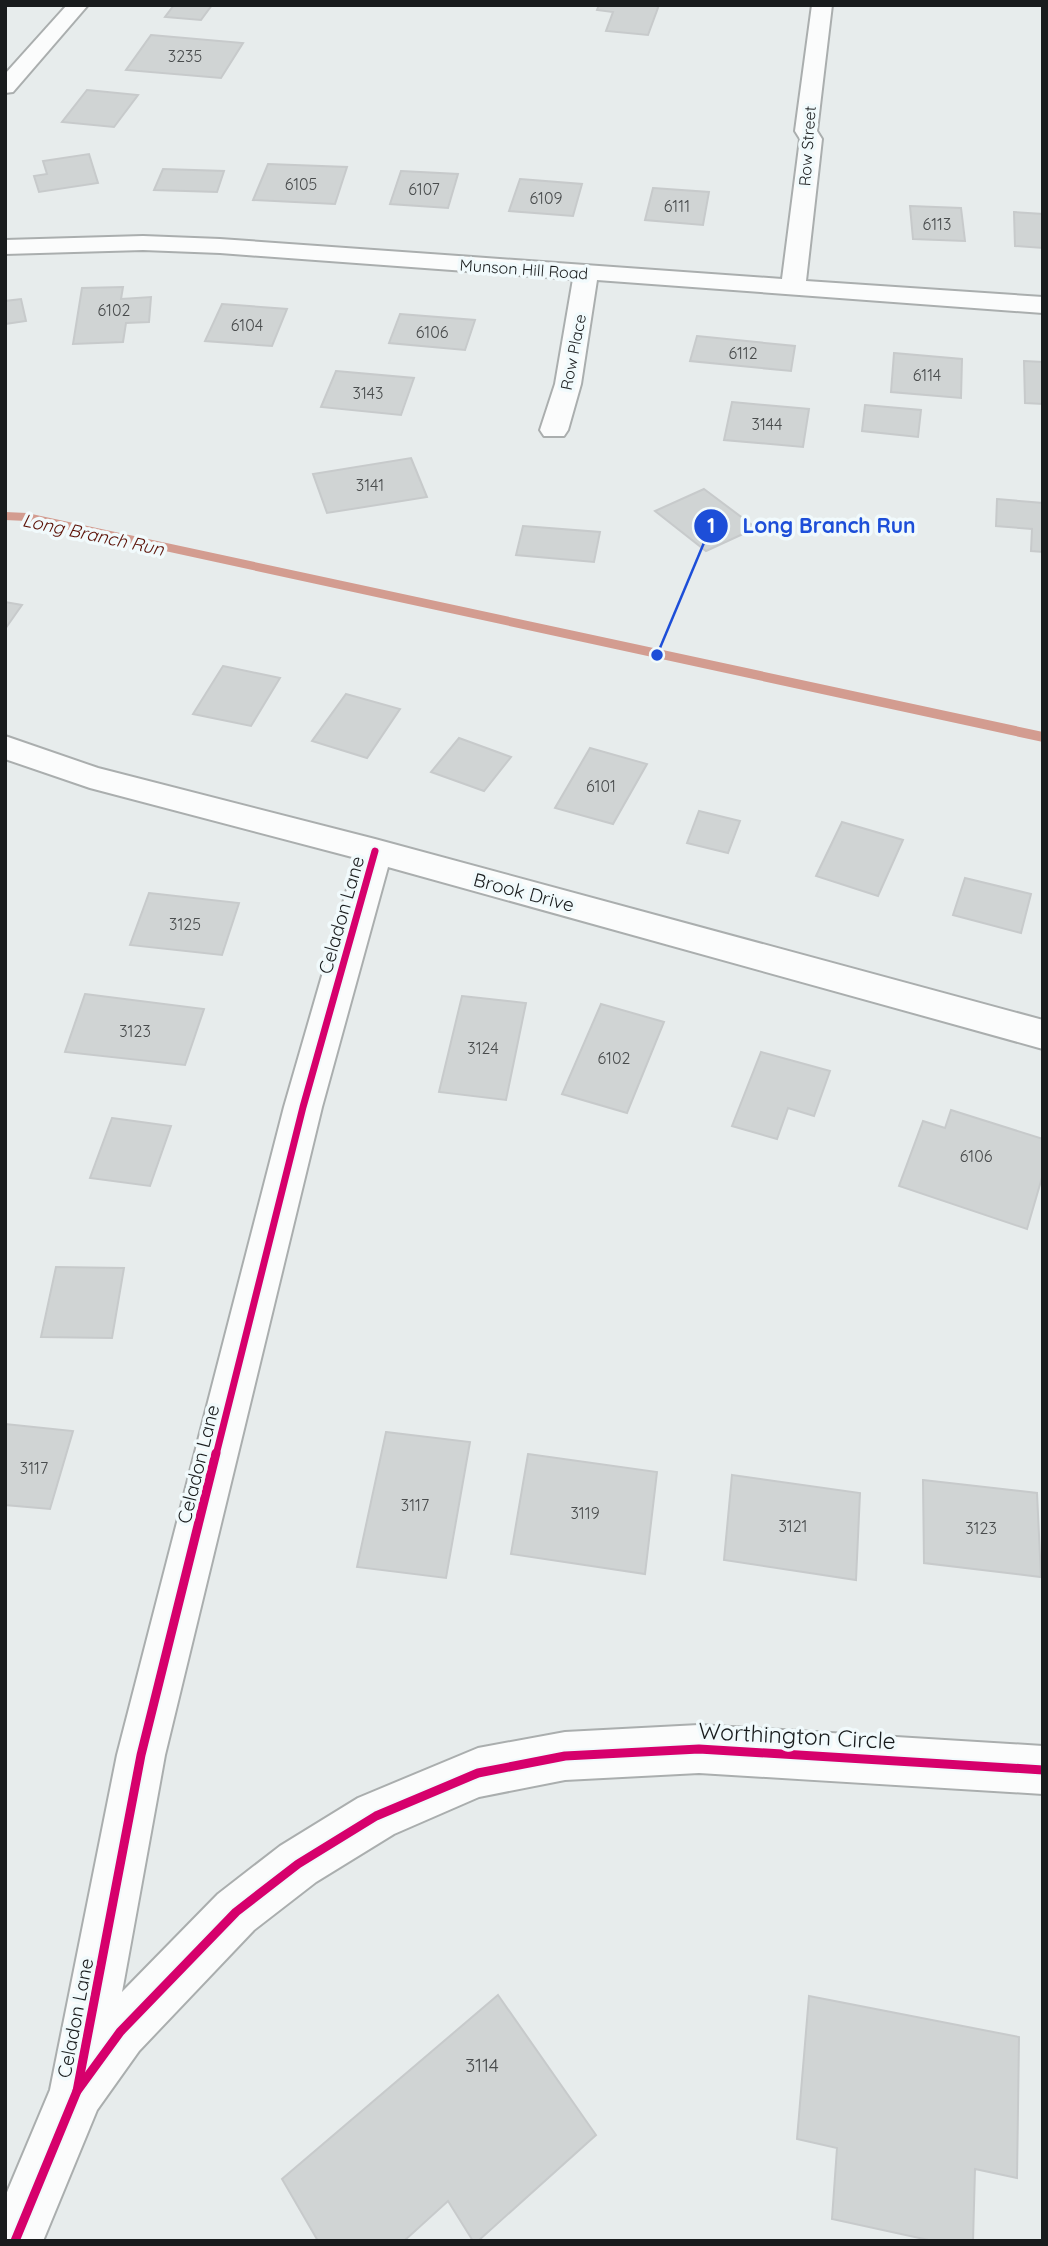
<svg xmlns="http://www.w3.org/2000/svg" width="1048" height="2246" font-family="Quicksand,sans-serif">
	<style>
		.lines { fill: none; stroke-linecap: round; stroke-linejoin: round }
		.stream { fill: #d39c90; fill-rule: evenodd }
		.building { fill: #d0d4d4; stroke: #c7cacb; stroke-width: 2 }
		.minor-casing { stroke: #aaaeae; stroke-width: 4 }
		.minor { fill: #fbfcfc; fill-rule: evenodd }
		.cycleway-far1-casing { stroke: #f1fafc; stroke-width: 11 }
		.cycleway-casing { stroke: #f1fafc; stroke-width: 13 }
		.cycleway-far1 { stroke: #d6006c; stroke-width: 7 }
		.cycleway { stroke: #d6006c; stroke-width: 9 }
		.labels { text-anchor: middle; stroke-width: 7; stroke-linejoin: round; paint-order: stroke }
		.number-label { font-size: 16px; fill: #494c4d }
		.far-street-label { font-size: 16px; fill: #191c1d; stroke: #f1fafc }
		.far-water-label { font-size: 18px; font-style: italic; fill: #5a0f04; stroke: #f1fafc }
		.street-label { font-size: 19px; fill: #191c1d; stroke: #f1fafc }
		.near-number-label { font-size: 19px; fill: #494c4d }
		.near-street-label { font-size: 23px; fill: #191c1d; stroke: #f1fafc }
		.leader { fill: none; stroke: #1d4ed8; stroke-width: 2.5 }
		.callout-dot { fill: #1d4ed8; stroke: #f1fafc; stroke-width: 2.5 }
		.mark-label { font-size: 21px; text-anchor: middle; font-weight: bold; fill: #fff }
		.callout-label { font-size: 21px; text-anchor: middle; font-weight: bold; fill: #1d4ed8; stroke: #f1fafc; stroke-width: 7; stroke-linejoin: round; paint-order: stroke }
	</style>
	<rect width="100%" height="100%" fill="#e7ecec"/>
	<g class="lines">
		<!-- stream -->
		<polygon class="stream" points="5,512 27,513 1043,732 1043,742 27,521 5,520"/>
	</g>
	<!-- building -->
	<g class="building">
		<polygon points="174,5 212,5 201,20 165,17"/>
		<polygon points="599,5 659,5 648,35 606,31 613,12 597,10"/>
		<polygon points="151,35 243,43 221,78 126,70"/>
		<polygon points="87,90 138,95 114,127 62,122"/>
		<polygon points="89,154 98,183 39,192 34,176 47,174 43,161"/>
		<polygon points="268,164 347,167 335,204 253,200"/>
		<polygon points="163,169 224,171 217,192 154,190"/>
		<polygon points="401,171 458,174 448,208 390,204"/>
		<polygon points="520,179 582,184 573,216 509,211"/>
		<polygon points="653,188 709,192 703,225 645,220"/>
		<polygon points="910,206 961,208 965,241 913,239"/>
		<polygon points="1014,212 1043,214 1043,248 1015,246"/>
		<polygon points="123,287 121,299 151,297 149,322 126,323 123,342 73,344 82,288"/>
		<polygon points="21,299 26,321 5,324 5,301"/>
		<polygon points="222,304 287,309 272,346 205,341"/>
		<polygon points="400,314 475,320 465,350 389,343"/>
		<polygon points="697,336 795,346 791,371 690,361"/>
		<polygon points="894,353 962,359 961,398 891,392"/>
		<polygon points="1024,361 1043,362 1043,404 1025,403"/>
		<polygon points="336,371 414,378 401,415 321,407"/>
		<polygon points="732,402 809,409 803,447 724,440"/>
		<polygon points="865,405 921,410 918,437 862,431"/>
		<polygon points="411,458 427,497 327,513 313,474"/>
		<polygon points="704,489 756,528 706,551 655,511"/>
		<polygon points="997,499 1043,503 1043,552 1031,551 1032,529 996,526"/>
		<polygon points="523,526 600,532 594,562 516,555"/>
		<polygon points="5,602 22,605 5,629"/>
		<polygon points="223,666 280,678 251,726 193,714"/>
		<polygon points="346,694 400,709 367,758 312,741"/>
		<polygon points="459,738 511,757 484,791 431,772"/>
		<polygon points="590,748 647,764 613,824 555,808"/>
		<polygon points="699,811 740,821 728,853 687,843"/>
		<polygon points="842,822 903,840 878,896 816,876"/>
		<polygon points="965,878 1031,894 1021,933 953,915"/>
		<polygon points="149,893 239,903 222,955 130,945"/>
		<polygon points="85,994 204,1009 185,1065 65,1052"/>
		<polygon points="462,996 526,1003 506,1100 439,1092"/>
		<polygon points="601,1004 664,1022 627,1113 562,1094"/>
		<polygon points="761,1052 830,1071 814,1116 788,1108 777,1139 732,1126"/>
		<polygon points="951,1110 1043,1139 1043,1174 1027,1229 899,1186 923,1121 945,1128"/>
		<polygon points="112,1118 171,1126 150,1186 90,1178"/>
		<polygon points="56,1267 124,1268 112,1338 41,1337"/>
		<polygon points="5,1424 73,1431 50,1509 5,1505"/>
		<polygon points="386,1432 470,1442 446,1578 357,1567"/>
		<polygon points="528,1454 657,1472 645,1574 511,1554"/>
		<polygon points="732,1475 860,1493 856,1580 724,1560"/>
		<polygon points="923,1480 1037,1493 1041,1577 924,1563"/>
		<polygon points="498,1995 596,2135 478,2241 473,2241 448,2201 404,2241 318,2241 282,2179"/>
		<polygon points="809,1996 1019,2037 1017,2178 975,2169 973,2241 933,2241 832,2219 837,2148 797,2139"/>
	</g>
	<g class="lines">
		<!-- minor casing -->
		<g class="minor-casing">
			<g id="minor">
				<polygon points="67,5 88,5 13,92 5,93 5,74"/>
				<polygon points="812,5 832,5 817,131 822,139 806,281 1043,297 1043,313 597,280 581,384 568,430 564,436 544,436 540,430 555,384 573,279 220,253 143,250 5,254 5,240 143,236 220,239 782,279 800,139 795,131"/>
				<polygon points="5,736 98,768 375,839 1043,1020 1043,1049 388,867 322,1107 165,1755 122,1992 218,1894 280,1846 358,1798 478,1748 565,1732 699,1725 1043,1746 1043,1794 699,1773 565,1780 479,1797 394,1834 316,1882 254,1930 139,2051 97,2110 43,2241 5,2241 5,2197 50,2090 117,1755 284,1107 356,858 90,788 5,759"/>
			</g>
		</g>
		<!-- minor -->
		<use href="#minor" class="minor"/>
		<!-- cycleway-far1 casing -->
		<g class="cycleway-far1-casing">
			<polyline id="cycleway-far1" points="216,1455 303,1107 375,851"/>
		</g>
		<!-- cycleway casing -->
		<g class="cycleway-casing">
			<g id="cycleway">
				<polyline points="77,2091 141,1755 216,1453"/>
				<polyline points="15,2241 77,2091 120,2032 236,1912 298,1864 376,1816 478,1773 565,1756 699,1749 1043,1770"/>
			</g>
		</g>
		<!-- cycleway-far1 -->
		<use href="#cycleway-far1" class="cycleway-far1"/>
		<!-- cycleway -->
		<use href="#cycleway" class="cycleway"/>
	</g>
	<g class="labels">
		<!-- number labels -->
		<g class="number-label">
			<text x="185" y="62">3235</text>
			<text x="301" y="190">6105</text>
			<text x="424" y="195">6107</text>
			<text x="546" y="204">6109</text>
			<text x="677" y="212">6111</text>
			<text x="937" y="230">6113</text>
			<text x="114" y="316">6102</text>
			<text x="247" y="331">6104</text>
			<text x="432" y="338">6106</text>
			<text x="743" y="359">6112</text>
			<text x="927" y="381">6114</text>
			<text x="368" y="399">3143</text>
			<text x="767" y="430">3144</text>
			<text x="370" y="491">3141</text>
			<text x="601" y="792">6101</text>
			<text x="185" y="930">3125</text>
			<text x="135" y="1037">3123</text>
			<text x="483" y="1054">3124</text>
			<text x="614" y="1064">6102</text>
			<text x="976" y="1162">6106</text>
			<text x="34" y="1474">3117</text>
			<text x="415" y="1511">3117</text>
			<text x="585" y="1519">3119</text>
			<text x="793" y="1532">3121</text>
			<text x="981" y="1534">3123</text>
		</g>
		<!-- far-street labels -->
		<g class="far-street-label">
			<text transform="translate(807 146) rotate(-86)" y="6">Row Street</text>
			<text transform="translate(524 269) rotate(4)" y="6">Munson Hill Road</text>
			<text transform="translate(573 352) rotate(-79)" y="6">Row Place</text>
		</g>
		<!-- far-water labels -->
		<g class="far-water-label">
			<text transform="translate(93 535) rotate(12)" y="6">Long Branch Run</text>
		</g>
		<!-- street labels -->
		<g class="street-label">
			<text transform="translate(524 892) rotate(15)" y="7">Brook Drive</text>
			<text transform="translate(341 915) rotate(-74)" y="7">Celadon Lane</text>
			<text transform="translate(198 1464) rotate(-76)" y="7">Celadon Lane</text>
			<text transform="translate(75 2018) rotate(-79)" y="7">Celadon Lane</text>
		</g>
		<!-- near-number labels -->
		<g class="near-number-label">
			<text x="482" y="2072">3114</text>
		</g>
		<!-- near-street labels -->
		<g class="near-street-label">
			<text transform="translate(797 1736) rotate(3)" y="8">Worthington Circle</text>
		</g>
	</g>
	<!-- callouts -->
	<path class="leader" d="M657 655L711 526"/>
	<g class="callout-dot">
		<circle cx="657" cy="655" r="7"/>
		<circle cx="711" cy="526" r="18"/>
	</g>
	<g class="mark-label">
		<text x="711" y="533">1</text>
	</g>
	<g class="callout-label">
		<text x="829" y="533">Long Branch Run</text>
	</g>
	<!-- border -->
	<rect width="1048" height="2246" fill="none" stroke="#191c1d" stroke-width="14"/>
</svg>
